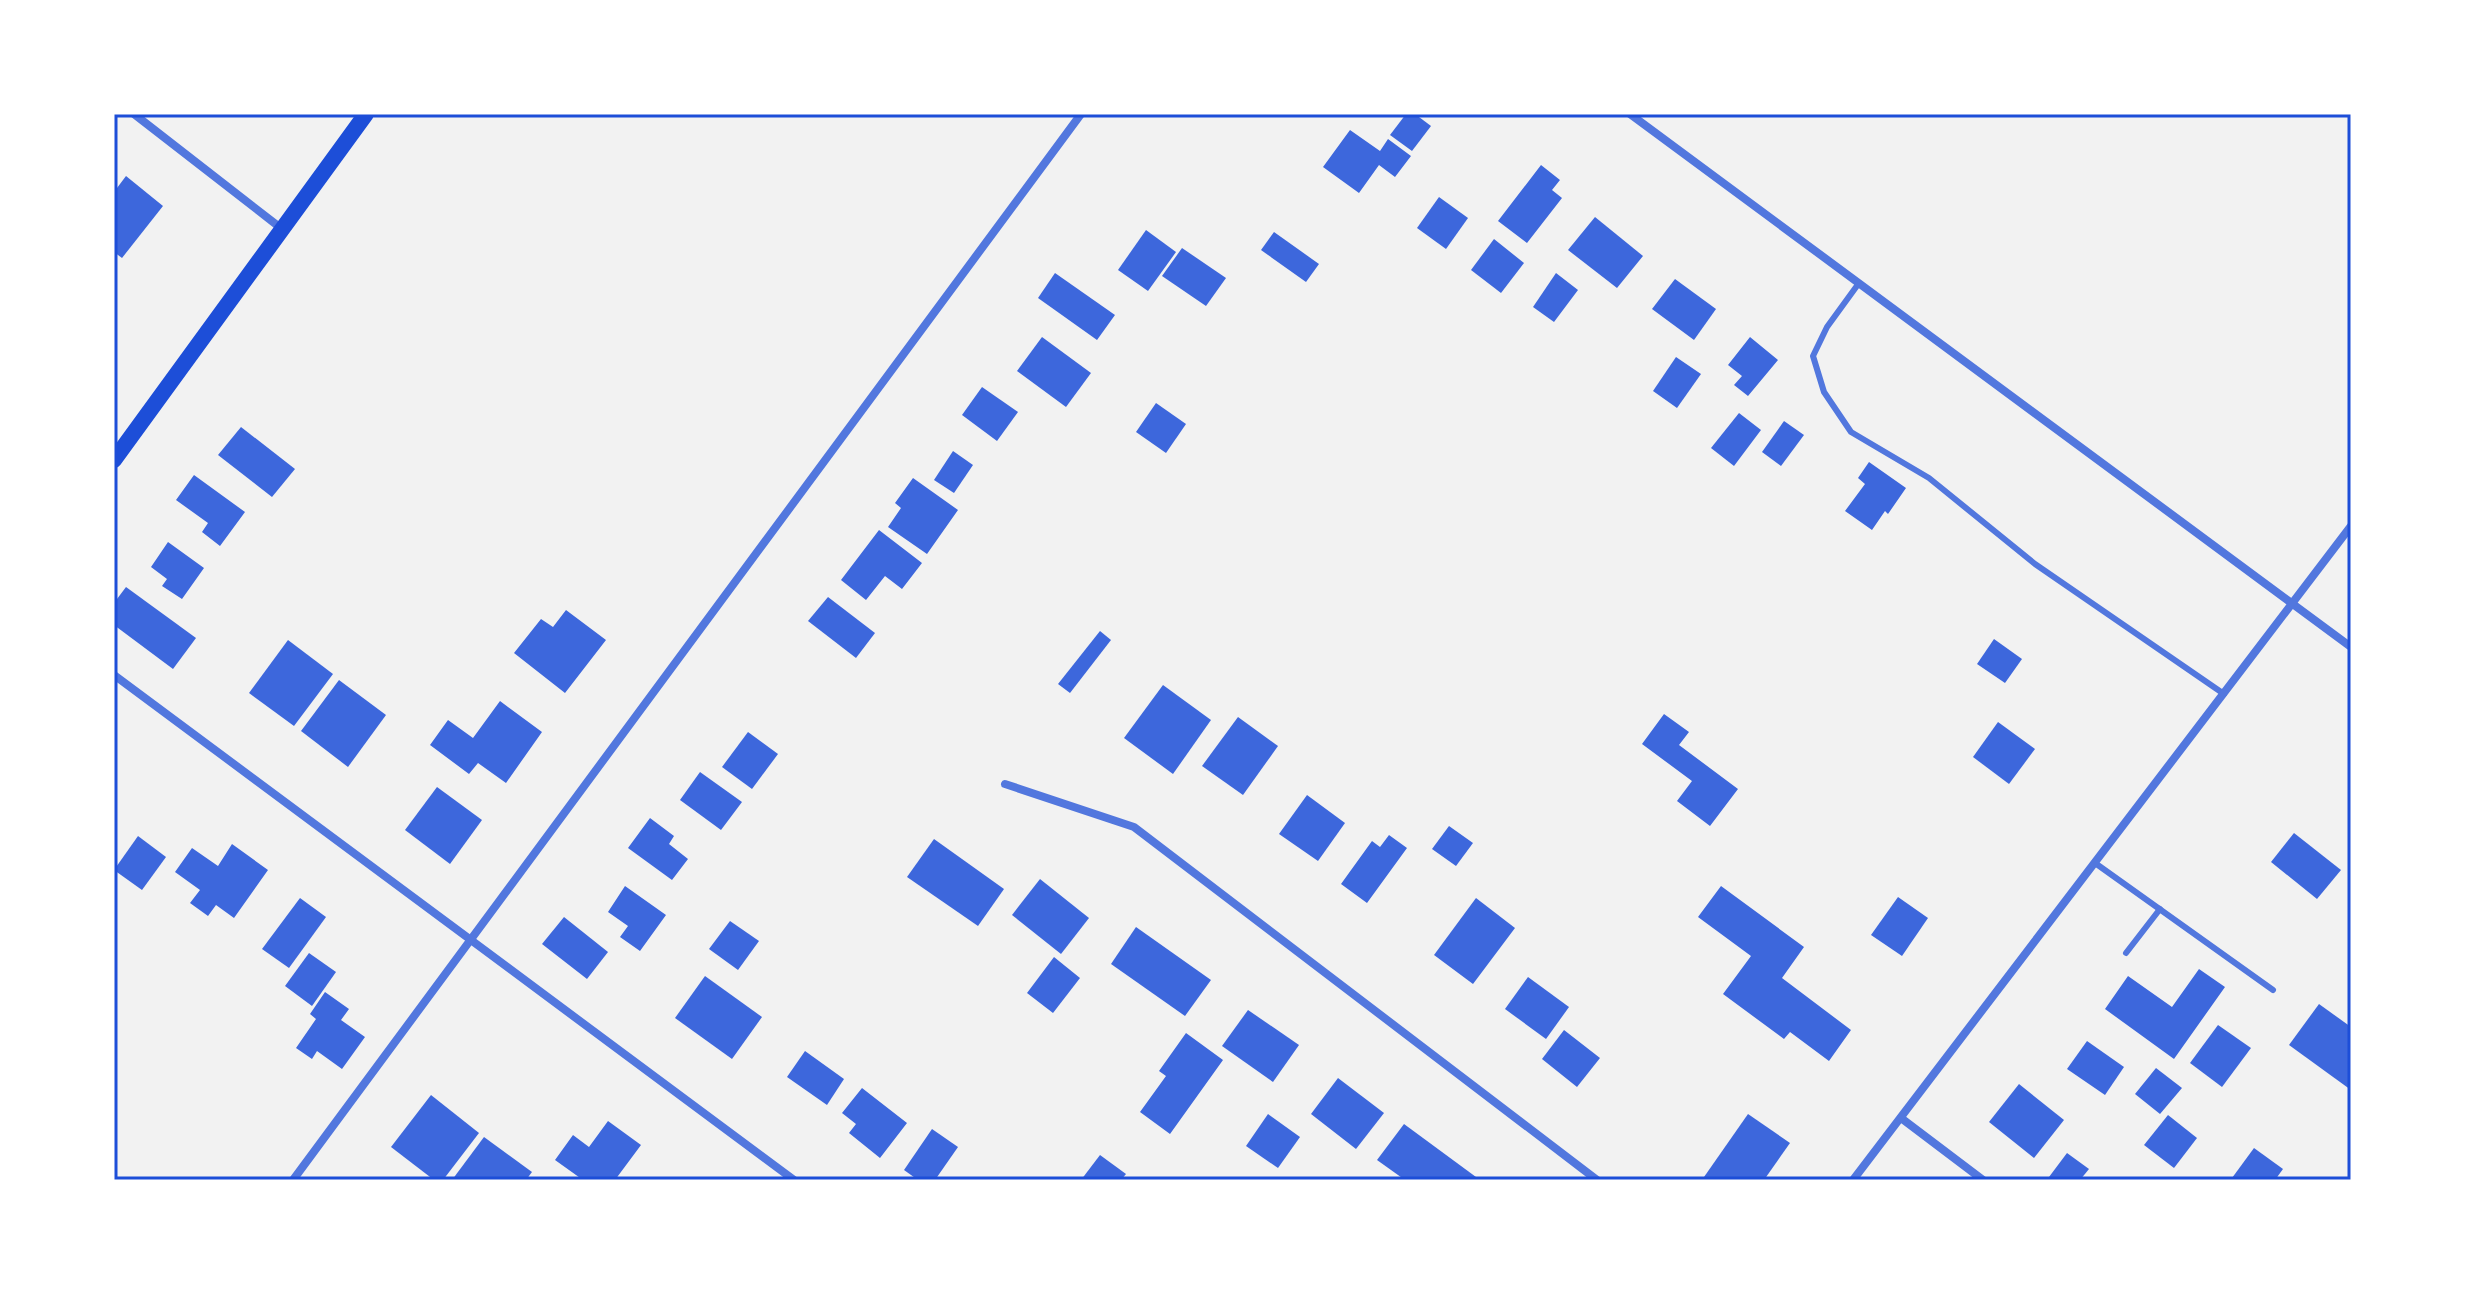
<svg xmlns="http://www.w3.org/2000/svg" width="2465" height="1294" font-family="'Space Grotesk',sans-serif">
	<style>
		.building { fill: #3d67dc }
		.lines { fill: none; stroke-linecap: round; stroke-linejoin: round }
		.service { stroke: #5277de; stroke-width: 6 }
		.minor { stroke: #5277de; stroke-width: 8 }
		.secondary { stroke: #1d4ed8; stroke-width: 16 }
		.neatline { fill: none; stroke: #1d4ed8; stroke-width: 3 }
	</style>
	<rect width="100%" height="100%" fill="#f2f2f2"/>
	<!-- building -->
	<g class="building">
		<polygon points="1406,114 1415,114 1431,126 1412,151 1390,135"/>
		<polygon points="1350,130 1380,151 1388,139 1411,156 1395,177 1379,165 1359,193 1323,167"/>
		<polygon points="1541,165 1560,180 1552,190 1562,198 1527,243 1498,221"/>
		<polygon points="126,176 163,206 122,258 114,252 114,192"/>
		<polygon points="1439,197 1468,218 1446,249 1417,228"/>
		<polygon points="1595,217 1643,256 1617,288 1568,250"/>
		<polygon points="1146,230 1176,252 1148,291 1118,270"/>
		<polygon points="1274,232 1319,264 1306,282 1261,250"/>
		<polygon points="1494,239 1524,263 1501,293 1471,270"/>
		<polygon points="1182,248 1226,278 1206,306 1162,276"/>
		<polygon points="1055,273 1115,315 1097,340 1038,298"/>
		<polygon points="1556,273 1578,290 1554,322 1533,307"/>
		<polygon points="1675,279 1716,309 1694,340 1652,309"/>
		<polygon points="1042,337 1091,373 1066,407 1017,371"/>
		<polygon points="1750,337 1778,360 1748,396 1734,385 1742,376 1728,365"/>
		<polygon points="1676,357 1701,374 1677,408 1653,391"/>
		<polygon points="982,387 1018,412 997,441 962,415"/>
		<polygon points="1156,403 1186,424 1166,453 1136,432"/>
		<polygon points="1739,413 1761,430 1734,466 1711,448"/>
		<polygon points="1784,421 1804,435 1781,466 1762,452"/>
		<polygon points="241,427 295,469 272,497 218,455"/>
		<polygon points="953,451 973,465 954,493 934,480"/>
		<polygon points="1869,462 1906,488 1888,514 1885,511 1872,530 1845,511 1865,484 1858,478"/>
		<polygon points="194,475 245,512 220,546 202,532 208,523 176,500"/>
		<polygon points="913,478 958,510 927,554 888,527 901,508 895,503"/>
		<polygon points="879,530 922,563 902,589 885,576 866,600 841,580"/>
		<polygon points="168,542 204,568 182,599 162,586 167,579 151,567"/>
		<polygon points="126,587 196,638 173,669 114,625 114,603"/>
		<polygon points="828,597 875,633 856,658 808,621"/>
		<polygon points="566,610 606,640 565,693 514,653 541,619 553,627"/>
		<polygon points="1100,631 1111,640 1070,693 1058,684"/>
		<polygon points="1994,639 2022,659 2005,683 1977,664"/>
		<polygon points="288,640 333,674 294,726 249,693"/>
		<polygon points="339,680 386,715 348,767 301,731"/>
		<polygon points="1163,685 1211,720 1173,774 1124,738"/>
		<polygon points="500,701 542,732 506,783 478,763 469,774 430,745 448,720 473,738"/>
		<polygon points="1664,714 1689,732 1679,745 1738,789 1710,826 1677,801 1692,781 1642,744"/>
		<polygon points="1238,717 1278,746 1243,795 1202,766"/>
		<polygon points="1998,722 2035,749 2009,784 1973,757"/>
		<polygon points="748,732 778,754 752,789 722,767"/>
		<polygon points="700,772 742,802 721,830 680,800"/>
		<polygon points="437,787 482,820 450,864 405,830"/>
		<polygon points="1307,795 1345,823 1318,861 1279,834"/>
		<polygon points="650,818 674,836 669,844 688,859 672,880 628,848"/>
		<polygon points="1449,826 1473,843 1456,866 1432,849"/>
		<polygon points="2294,833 2341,870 2317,899 2271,862"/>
		<polygon points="1389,835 1407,848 1367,903 1341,884 1372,841 1380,847"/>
		<polygon points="138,836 166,857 142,890 114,870"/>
		<polygon points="934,839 1004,889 978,926 907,877"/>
		<polygon points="232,844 268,870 234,918 216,905 208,916 190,903 200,890 175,872 192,848 218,866"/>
		<polygon points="1040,879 1089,918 1061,954 1012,915"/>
		<polygon points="625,886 666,915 640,951 620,937 628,926 608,912"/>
		<polygon points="1721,886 1804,947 1782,978 1851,1030 1829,1061 1790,1032 1784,1039 1723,994 1751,956 1698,917"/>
		<polygon points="1898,897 1928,918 1902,956 1871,935"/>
		<polygon points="300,898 326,917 289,968 262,949"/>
		<polygon points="1476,898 1515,928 1473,984 1434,955"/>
		<polygon points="564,917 608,952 587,979 542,944"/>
		<polygon points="730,921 759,941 738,970 709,949"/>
		<polygon points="1136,927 1211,980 1185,1016 1111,964"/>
		<polygon points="309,953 336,972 312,1006 285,986"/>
		<polygon points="1054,957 1080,978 1053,1013 1027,993"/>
		<polygon points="2199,969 2225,987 2174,1059 2105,1009 2128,976 2172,1007"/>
		<polygon points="705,976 762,1017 732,1059 675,1018"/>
		<polygon points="1528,977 1569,1007 1546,1039 1505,1009"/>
		<polygon points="325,992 349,1009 341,1020 365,1037 342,1069 317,1051 312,1059 296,1048 316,1019 310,1014"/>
		<polygon points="2319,1004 2351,1027 2351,1090 2289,1045"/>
		<polygon points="1248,1010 1299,1045 1273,1082 1222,1046"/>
		<polygon points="2218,1025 2251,1048 2222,1087 2190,1063"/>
		<polygon points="1564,1030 1600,1058 1577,1087 1542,1059"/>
		<polygon points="1186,1033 1223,1060 1170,1134 1140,1112 1166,1076 1159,1071"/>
		<polygon points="2087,1041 2124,1067 2105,1095 2067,1069"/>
		<polygon points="805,1051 844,1079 827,1105 787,1077"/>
		<polygon points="2156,1068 2182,1088 2160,1114 2135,1094"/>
		<polygon points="1338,1078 1384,1113 1356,1149 1311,1114"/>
		<polygon points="2019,1084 2064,1120 2034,1158 1989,1122"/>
		<polygon points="862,1088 907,1123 880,1158 849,1133 856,1124 842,1113"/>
		<polygon points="431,1095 479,1133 443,1180 434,1180 391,1147"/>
		<polygon points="1268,1114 1300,1137 1278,1168 1246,1146"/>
		<polygon points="1748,1114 1790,1143 1764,1180 1708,1180 1704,1177"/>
		<polygon points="2168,1115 2197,1138 2174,1168 2144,1145"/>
		<polygon points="608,1121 641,1145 615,1180 583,1180 555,1160 573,1135 589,1147"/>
		<polygon points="1404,1124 1476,1177 1473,1180 1405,1180 1377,1160"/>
		<polygon points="932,1129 958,1147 935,1180 918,1180 904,1170"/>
		<polygon points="484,1137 532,1172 526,1180 452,1180"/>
		<polygon points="2254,1148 2283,1169 2275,1180 2235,1180 2232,1178"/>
		<polygon points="2067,1153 2089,1169 2080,1180 2054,1180 2049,1177"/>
		<polygon points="1100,1155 1126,1174 1121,1180 1081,1180"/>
	</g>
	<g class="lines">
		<!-- service -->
		<g class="service">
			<polyline points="1859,283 1827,327 1813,356 1824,392 1851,432 1929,478 2035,564 2224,694"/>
			<polyline points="2095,863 2273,990"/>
			<polyline points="2126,953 2160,909"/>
		</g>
		<!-- minor -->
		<g class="minor">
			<polyline points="134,114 282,229"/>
			<polyline points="1630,114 2351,647"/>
			<polyline points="114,675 794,1180"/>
			<polyline points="1005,784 1134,827 1597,1180"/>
			<polyline points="1901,1118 1983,1180"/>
			<polyline points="293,1180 1081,114"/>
			<polyline points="1853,1180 2351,526"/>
		</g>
		<!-- secondary -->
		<polyline class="secondary" points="114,460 366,114"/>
	</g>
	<!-- border -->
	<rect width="2465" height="1294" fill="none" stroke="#ffffff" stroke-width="232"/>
	<rect x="116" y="116" width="2233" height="1062" class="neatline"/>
</svg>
